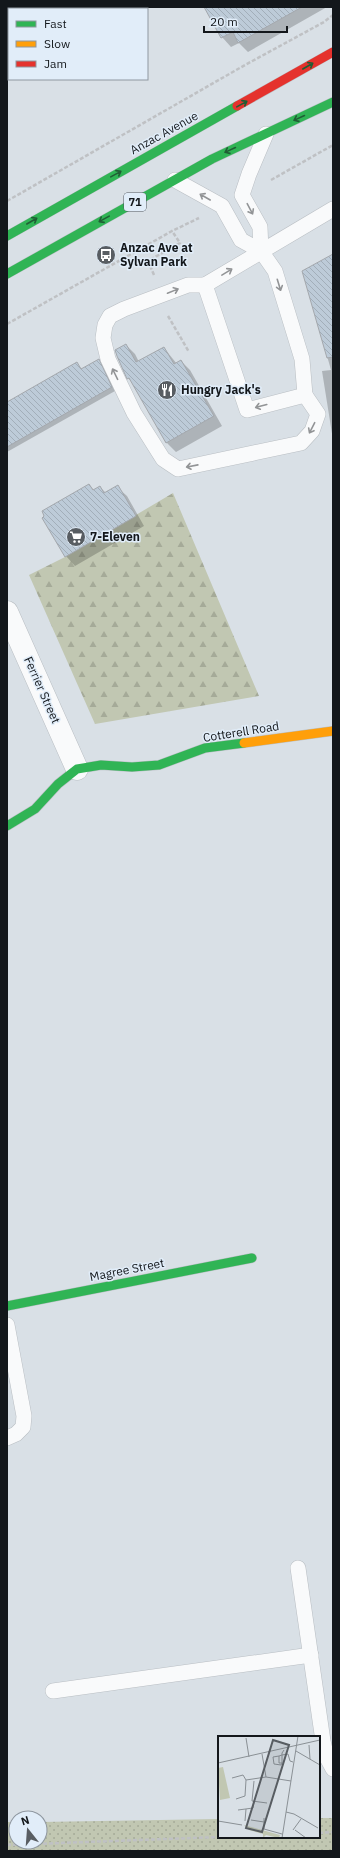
<svg xmlns="http://www.w3.org/2000/svg" width="340" height="1858" font-family="'IBM Plex Sans',sans-serif">
	<style>
		.forest { fill: url(#forest-firs) }
		.park { fill: url(#park-dots) }
		.shadow { fill: #0003 }
		.building { fill: url(#building-back-hatch); stroke: #a4a8ad }
		.lines { fill: none; stroke-linecap: round; stroke-linejoin: round }
		.lane-casing { stroke: #b9bec3; stroke-width: 16 }
		.street-casing { stroke: #b9bec3; stroke-width: 23 }
		.fast-casing { stroke: #b9bec3; stroke-width: 10 }
		.slow-casing { stroke: #b9bec3; stroke-width: 10 }
		.jam-casing { stroke: #b9bec3; stroke-width: 10 }
		.path { stroke: #bfc1c4; stroke-width: 2.5; stroke-dasharray: 4 2; stroke-linecap: butt }
		.lane { stroke: #f9fafb; stroke-width: 15 }
		.street { stroke: #f9fafb; stroke-width: 22 }
		.fast { stroke: #30b455; stroke-width: 9 }
		.slow { stroke: #ff9f0a; stroke-width: 9 }
		.jam { stroke: #e5322d; stroke-width: 9 }
		.oneway { stroke: #205e35 }
		.oneway2 { stroke: #929496 }
		.labels { text-anchor: middle; stroke-width: 3; stroke-linejoin: round; paint-order: stroke }
		.shield { fill: #e1edf9; stroke: #51575e; stroke-width: 1 }
		.shield-label { font-size: 11px; font-weight: bold; fill: #13171b }
		.street-label { font-size: 12px; fill: #13171b; stroke: #e1edf9 }
		.poi-label { font-size: 12px; font-weight: bold; fill: #13171b; stroke: #e1edf9; text-anchor: start }
		.inset-road { fill: none; stroke: #8a9095; stroke-width: 1 }
		.view { fill: #585d62; fill-opacity: 0.15; stroke: #585d62; stroke-width: 2 }
		.inset-edge { fill: none; stroke: #13171b; stroke-width: 2 }
	</style>
	<defs>
		<pattern id="forest-firs" width="22" height="20" patternUnits="userSpaceOnUse"><rect width="22" height="20" fill="#c1c7b2"/><path d="M5 1l3.5 6h-7zM16 11l3.5 6h-7z" fill="#a5aa98"/></pattern>
		<pattern id="park-dots" width="8" height="8" patternUnits="userSpaceOnUse"><rect width="8" height="8" fill="#c1c7b2"/><path d="M2 2h.1M6 6h.1" fill="none" stroke="#a5aa98" stroke-width="1.8" stroke-linecap="round"/></pattern>
		<pattern id="building-back-hatch" width="6" height="6" patternUnits="userSpaceOnUse"><rect width="6" height="6" fill="#bdcbd8"/><path d="M-1 5l2 2M0 0l6 6M5-1l2 2" fill="none" stroke="#a2aeb9"/></pattern>
	</defs>
	<rect width="100%" height="100%" fill="#d9e0e6"/>
	<!-- forest -->
	<polygon class="forest" points="173,493 259,696 95,724 29,575 65,557"/>
	<!-- park -->
	<polygon class="park" points="319,1818 333,1818 333,1851 7,1851 7,1822 16,1822 16,1842 40,1842 40,1822 219,1819 219,1837 319,1837"/>
	<!-- shadow -->
	<g class="shadow">
		<polygon points="205,7 327,7 248,52 239,43 231,47 222,37"/>
		<polygon points="333,255 333,440 322,371 331,370 303,271"/>
		<polygon points="126,345 135,354 139,362 164,348 177,364 181,361 190,370 222,426 176,452 167,443 133,383 128,378"/>
		<polygon points="99,360 102,364 115,391 7,452 7,403 77,364 82,369"/>
		<polygon points="89,485 94,490 100,487 106,493 117,487 127,496 144,526 75,566 66,556"/>
	</g>
	<!-- building -->
	<g class="building">
		<polygon points="204,7 302,7 238,43 233,32 221,38"/>
		<polygon points="333,254 333,357 327,358 302,271"/>
		<polygon points="126,344 136,362 164,347 174,364 181,360 214,416 166,443 129,378 127,379 117,356 115,350"/>
		<polygon points="99,359 112,387 7,447 7,402 77,362 81,369"/>
		<polygon points="89,484 93,490 100,486 104,493 118,485 136,516 65,557 42,518 44,516 42,511"/>
	</g>
	<g class="lines">
		<!-- lane casing -->
		<g class="lane-casing">
			<g id="lane">
				<polyline points="175,180 222,206 241,240 261,251 275,271 302,359 305,395 247,410 205,285 333,209"/>
				<polyline points="261,251 260,227 242,195 249,174 266,134"/>
				<polyline points="205,285 188,285 124,309 110,316 105,325 103,338 108,359 134,413 163,459 178,469 301,443 312,431 318,414 305,395"/>
				<polyline points="7,1325 24,1416 23,1427 16,1434 7,1438"/>
				<polyline points="298,1568 323,1741 327,1758 333,1769"/>
				<polyline points="53,1691 311,1655"/>
			</g>
		</g>
		<!-- street casing -->
		<g class="street-casing">
			<polyline id="street" points="7,612 77,769"/>
		</g>
		<!-- fast casing -->
		<g class="fast-casing">
			<g id="fast">
				<polyline points="7,236 237,106"/>
				<polyline points="7,274 212,159 333,102"/>
				<polyline points="7,826 35,809 58,784 77,769 101,765 132,767 159,765 205,748 244,743"/>
				<polyline points="7,1306 252,1258"/>
			</g>
		</g>
		<!-- slow casing -->
		<g class="slow-casing">
			<polyline id="slow" points="244,743 333,731"/>
		</g>
		<!-- jam casing -->
		<g class="jam-casing">
			<polyline id="jam" points="237,106 333,52"/>
		</g>
		<!-- path -->
		<g class="path">
			<polyline points="271,180 333,145"/>
			<polyline points="7,201 245,65 324,22 333,15"/>
			<polyline points="154,275 148,261 180,243 172,231"/>
			<polyline points="168,316 189,352"/>
			<polyline points="7,324 172,231 199,218"/>
			<polyline points="319,1833 333,1832"/>
			<polyline points="7,1845 219,1837"/>
		</g>
		<!-- lane -->
		<use href="#lane" class="lane"/>
		<!-- street -->
		<use href="#street" class="street"/>
		<!-- fast -->
		<use href="#fast" class="fast"/>
		<!-- slow -->
		<use href="#slow" class="slow"/>
		<!-- jam -->
		<use href="#jam" class="jam"/>
	</g>
	<!-- one-way arrows -->
	<defs><path id="oneway-shaft" d="M-6 0H5M1.5-3L5.5 0L1.5 3" fill="none" stroke-width="1.6" stroke-linecap="round" stroke-linejoin="round"/></defs>
	<g class="oneway">
		<use href="#oneway-shaft" transform="translate(308 66) rotate(-30)"/>
		<use href="#oneway-shaft" transform="translate(242 104) rotate(-29)"/>
		<use href="#oneway-shaft" transform="translate(299 118) rotate(155)"/>
		<use href="#oneway-shaft" transform="translate(230 150) rotate(155)"/>
		<use href="#oneway-shaft" transform="translate(116 174) rotate(-29)"/>
		<use href="#oneway-shaft" transform="translate(104 219) rotate(151)"/>
		<use href="#oneway-shaft" transform="translate(32 221) rotate(-30)"/>
	</g>
	<g class="oneway2">
		<use href="#oneway-shaft" transform="translate(205 197) rotate(-150)"/>
		<use href="#oneway-shaft" transform="translate(250 209) rotate(62)"/>
		<use href="#oneway-shaft" transform="translate(227 272) rotate(-31)"/>
		<use href="#oneway-shaft" transform="translate(279 285) rotate(73)"/>
		<use href="#oneway-shaft" transform="translate(173 291) rotate(-22)"/>
		<use href="#oneway-shaft" transform="translate(115 374) rotate(-116)"/>
		<use href="#oneway-shaft" transform="translate(261 406) rotate(165)"/>
		<use href="#oneway-shaft" transform="translate(312 428) rotate(117)"/>
		<use href="#oneway-shaft" transform="translate(192 466) rotate(169)"/>
	</g>
	<!-- icons -->
	<defs>
		<g id="bus-disc" transform="scale(1)"><circle r="9.5" fill="#585d62" stroke="#e1edf9"/><path d="M-5-6H5V4H4V6H2V4H-2V6H-4V4H-5ZM-3.5-4V0h7V-4ZM-3.5 1.2v1.5H-2V1.2ZM2 1.2v1.5H3.5V1.2Z" fill="#fff"/></g>
		<g id="restaurant-disc" transform="scale(1)"><circle r="9.5" fill="#585d62" stroke="#e1edf9"/><path d="M-5-6h1v4h1v-4h1v4h1v-4h1v5L-1.5 .5V6h-2V.5L-5-1ZM5-6V6H3V1.5H1.5Q1.5-4 5-6Z" fill="#fff"/></g>
		<g id="supermarket-disc" transform="scale(1)"><circle r="9.5" fill="#585d62" stroke="#e1edf9"/><path d="M-6-5.5h2.5l.6 2H6L4.5 2H-2.5L-4.4-4H-6ZM-1.5 3.2a1.3 1.3 0 1 0 .1 0ZM3 3.2a1.3 1.3 0 1 0 .1 0Z" fill="#fff"/></g>
	</defs>
	<g fill-rule="evenodd">
		<use href="#bus-disc" x="106" y="255"/>
		<use href="#restaurant-disc" x="167" y="390"/>
		<use href="#supermarket-disc" x="76" y="537"/>
	</g>
	<g class="labels">
		<!-- shield labels -->
		<rect class="shield" x="124" y="193" width="22" height="18" rx="3"/>
		<g class="shield-label">
			<text x="135" y="206">71</text>
		</g>
		<!-- street labels -->
		<g class="street-label">
			<text transform="translate(164 133) rotate(-29)" y="4">Anzac Avenue</text>
			<text transform="translate(42 690) rotate(66)" y="4">Ferrier Street</text>
			<text transform="translate(241 732) rotate(-9)" y="4">Cotterell Road</text>
			<text transform="translate(127 1270) rotate(-11)" y="4">Magree Street</text>
		</g>
		<!-- poi labels -->
		<g class="poi-label">
			<text x="120" y="252">Anzac Ave at<tspan x="120" dy="14">Sylvan Park</tspan></text>
			<text x="181" y="394">Hungry Jack's</text>
			<text x="90" y="541">7-Eleven</text>
		</g>
	</g>
	<!-- overview -->
	<g transform="translate(218 1736)">
		<rect width="102" height="102" fill="#d9e0e6"/>
		<path d="M5,31L12,62L2,64L0,32ZM26,89L62,99L61,102L48,99L45,102V98L31,94Z" fill="#c1c7b2"/>
		<path class="inset-road" d="M28,2L31,21M91,9L92,23M66,14L64,17V27H61V20L64,19L70,18L72,25L75,26M78,15L102,29M44,18L48,41M61,20L55,21L56,28L63,29L64,27M0,27L102,4M14,42L25,39L28,44M36,45L34,65L49,67M18,63L27,60L28,44L48,41L73,45M20,74L35,72L36,66M68,76L76,78L100,92M46,82V93L64,98M33,84L46,86M0,85L24,89M27,85L28,73M75,94L83,83M77,94L88,102M64,102L80,0"/>
		<path class="view" d="M55,4L71,9L44,96L28,92Z"/>
		<rect width="102" height="102" class="inset-edge"/>
	</g>
	<!-- border -->
	<rect width="340" height="1858" fill="none" stroke="#13171b" stroke-width="16"/>
	<!-- legend -->
	<rect x="8" y="8" width="140" height="72" fill="#e1edf9" stroke="#8f97a0"/>
	<rect x="16" y="21" width="20" height="6" fill="#30b455" stroke="#8f97a0"/>
	<text x="44" y="28" font-size="12" fill="#13171b">Fast</text>
	<rect x="16" y="41" width="20" height="6" fill="#ff9f0a" stroke="#8f97a0"/>
	<text x="44" y="48" font-size="12" fill="#13171b">Slow</text>
	<rect x="16" y="61" width="20" height="6" fill="#e5322d" stroke="#8f97a0"/>
	<text x="44" y="68" font-size="12" fill="#13171b">Jam</text>
	<!-- north arrow -->
	<g transform="translate(28 1830) rotate(343)"><circle r="19" fill="#e1edf9" stroke="#8f97a0"/>
	<path d="M0-3L7 15L0 10L-7 15Z" fill="#585d62"/>
	<text y="-6" font-size="11" font-weight="bold" text-anchor="middle" fill="#13171b">N</text>
	</g>
	<!-- scale -->
	<path d="M204 26v6h83v-6" fill="none" stroke="#13171b" stroke-width="2"/>
	<text x="210" y="26" font-size="12" fill="#13171b" stroke="#e1edf9" stroke-width="3" paint-order="stroke">20 m</text>
</svg>
